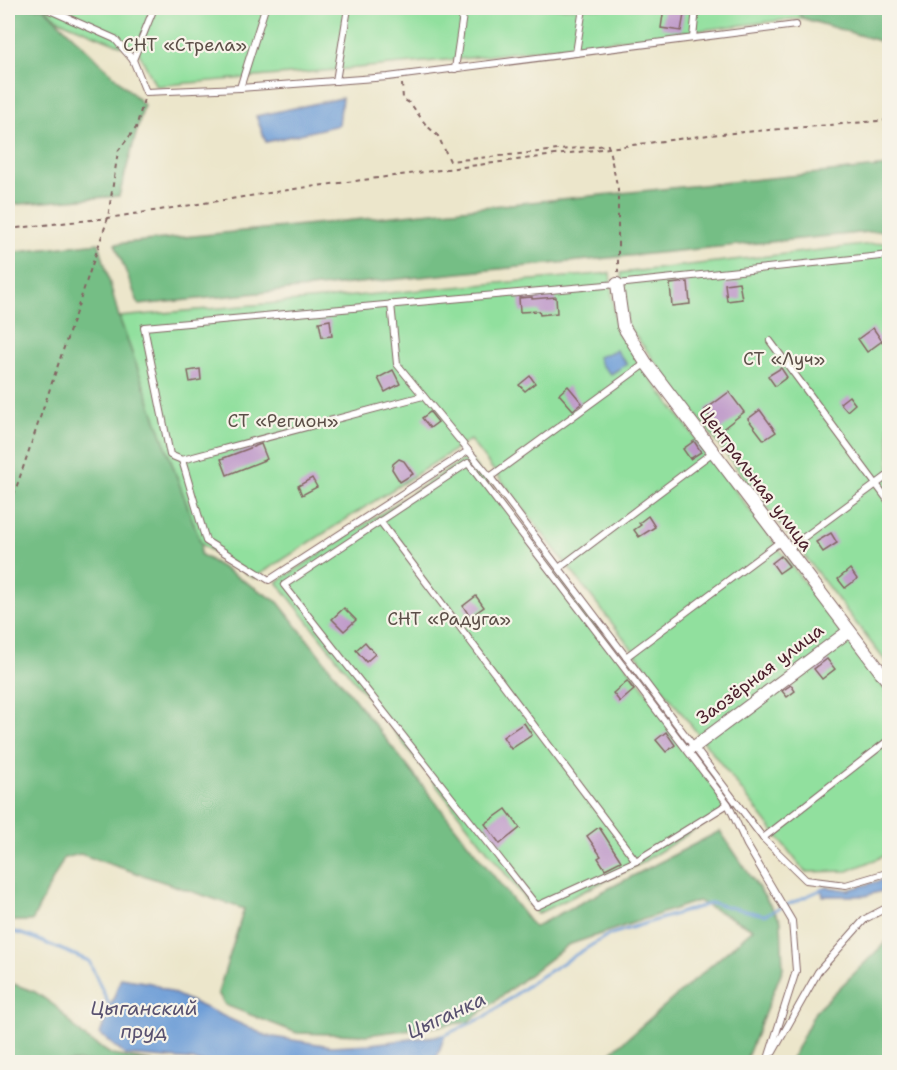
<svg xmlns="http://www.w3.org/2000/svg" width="897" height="1070" font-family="'Shantell Sans',sans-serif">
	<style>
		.green { fill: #91e09e; stroke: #6e8064; stroke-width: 1.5 }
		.forest { fill: #74be85; stroke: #5f6e58; stroke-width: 1.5 }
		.water { fill: #6d9dd7; stroke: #5c5e81; stroke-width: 1.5 }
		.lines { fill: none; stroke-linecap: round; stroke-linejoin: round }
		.stream { stroke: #6d9dd7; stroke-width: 3 }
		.building { fill: #be99c9 }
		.lane-casing { stroke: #836563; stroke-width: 8 }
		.street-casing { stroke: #836563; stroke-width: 14 }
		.path { stroke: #836563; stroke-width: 2; stroke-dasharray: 4.5 4.5; stroke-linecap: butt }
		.lane { stroke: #fff; stroke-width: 6 }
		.street { stroke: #fff; stroke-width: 12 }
		.labels { text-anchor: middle; stroke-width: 4.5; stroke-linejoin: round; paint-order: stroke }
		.park-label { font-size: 18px; fill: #5c4f48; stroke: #f7f3e8 }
		.street-label { font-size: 18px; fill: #4a1f2b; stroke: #f7f3e8 }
		.water-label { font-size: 20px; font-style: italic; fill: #585170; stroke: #f7f3e8 }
	</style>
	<rect width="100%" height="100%" fill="#f7f3e8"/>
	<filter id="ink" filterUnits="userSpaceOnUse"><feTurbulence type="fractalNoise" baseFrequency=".0167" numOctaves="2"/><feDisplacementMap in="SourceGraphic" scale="12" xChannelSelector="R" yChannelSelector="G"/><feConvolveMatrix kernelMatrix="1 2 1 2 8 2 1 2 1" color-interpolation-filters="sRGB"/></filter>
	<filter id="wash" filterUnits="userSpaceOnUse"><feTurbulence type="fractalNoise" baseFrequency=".008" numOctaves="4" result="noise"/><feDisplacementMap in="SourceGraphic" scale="24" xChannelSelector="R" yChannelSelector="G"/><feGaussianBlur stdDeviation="1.35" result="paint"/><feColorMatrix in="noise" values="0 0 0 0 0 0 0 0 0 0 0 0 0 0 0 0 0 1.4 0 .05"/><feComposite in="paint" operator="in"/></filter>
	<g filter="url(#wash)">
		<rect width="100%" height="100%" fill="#ece6cb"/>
		<!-- green -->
		<g class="green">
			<polygon points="44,8 796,8 802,18 469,58 156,86 139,53 59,20"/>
			<polygon points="889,242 889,666 627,325 621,273"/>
			<polygon points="610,273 616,330 646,372 889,695 889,854 848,871 805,872 470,440 254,578 201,544 119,317"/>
			<polygon points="468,456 733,806 638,865 537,914 277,582"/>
		</g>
		<!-- forest -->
		<g class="forest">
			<polygon points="8,8 44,8 144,105 119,196 8,205"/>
			<polygon points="796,8 889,8 889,44 802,18"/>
			<polygon points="889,166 889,230 139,305 115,244"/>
			<polygon points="99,243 119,317 201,544 200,554 278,602 534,927 720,831 781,921 783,968 745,1062 600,1062 753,929 698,901 568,945 468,1022 367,1035 297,1033 225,1005 218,993 244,909 80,854 64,858 32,921 8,921 8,253"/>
			<polygon points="889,939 889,1062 790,1062 815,1012"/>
			<polygon points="8,982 35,992 55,1006 84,1037 112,1055 155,1062 8,1062"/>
		</g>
		<!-- water -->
		<g class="water">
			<polygon points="342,98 339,125 266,142 256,116"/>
			<polygon points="616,350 627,364 611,374 601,365 598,357"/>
			<polygon points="889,878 889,889 865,896 823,896 821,889 828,887 848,890"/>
			<polygon points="121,978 151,983 267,1036 331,1046 370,1044 445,1035 437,1057 432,1062 199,1062 193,1060 125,1055 100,1034"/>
		</g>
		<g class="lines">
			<!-- stream -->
			<g class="stream">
				<polyline points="8,930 31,937 89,961 110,1007 112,1008"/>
				<polyline points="442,1036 485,1017 535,980 608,935 712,903 764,915 823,889"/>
			</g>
		</g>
		<g id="blocks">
			<!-- building -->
			<g class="building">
				<polygon points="664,8 685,9 681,31 661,28"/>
				<polygon points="688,282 690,304 672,306 670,284"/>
				<polygon points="739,282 742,299 727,301 725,284"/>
				<polygon points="532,297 532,299 556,297 557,313 540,315 539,311 520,312 519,298"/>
				<polygon points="330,320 332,336 322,337 319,322"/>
				<polygon points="873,328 882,341 867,352 858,339"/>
				<polygon points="781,368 787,377 775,386 768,376"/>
				<polygon points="200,369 201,380 190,382 188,371"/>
				<polygon points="393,370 400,384 385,392 378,378"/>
				<polygon points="530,376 535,383 525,391 519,385"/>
				<polygon points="568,386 582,403 573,410 559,394"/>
				<polygon points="729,392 744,412 720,431 705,410"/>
				<polygon points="849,396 855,404 847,411 840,403"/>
				<polygon points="760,410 776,432 764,440 748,419"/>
				<polygon points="430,412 438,422 430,428 422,418"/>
				<polygon points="694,441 701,452 690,459 683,449"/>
				<polygon points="261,444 267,459 227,475 221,459"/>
				<polygon points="399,459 404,461 413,474 400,482 392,469 393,464"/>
				<polygon points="312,478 317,487 302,495 298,486"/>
				<polygon points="648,516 655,527 639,537 634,530 641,525 639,523"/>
				<polygon points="831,533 837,543 823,552 816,542"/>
				<polygon points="781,556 789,566 779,573 772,563"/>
				<polygon points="850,569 857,579 845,588 838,579"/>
				<polygon points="476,596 484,607 470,617 463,606"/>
				<polygon points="344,608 356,620 344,631 332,619"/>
				<polygon points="365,642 375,654 366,662 356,650"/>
				<polygon points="827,659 835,669 822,679 814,669"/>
				<polygon points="627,681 634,690 620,702 613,693"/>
				<polygon points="791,685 795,691 787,697 782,691"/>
				<polygon points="524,723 532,735 511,749 503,737"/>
				<polygon points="666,732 675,745 666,752 656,740"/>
				<polygon points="506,809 520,828 500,844 485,824"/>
				<polygon points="599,827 621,861 605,869 598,858 601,856 587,836"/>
			</g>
		</g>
	</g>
	<g filter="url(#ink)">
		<use href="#blocks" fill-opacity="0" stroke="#836563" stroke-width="1.5"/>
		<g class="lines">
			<!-- lane casing -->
			<g class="lane-casing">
				<g id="lane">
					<polyline points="45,8 115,39 133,60 146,92 240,88 388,77 796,25"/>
					<polyline points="693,38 696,8"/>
					<polyline points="576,53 583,8"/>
					<polyline points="133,60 154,8"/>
					<polyline points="455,69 464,8"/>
					<polyline points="336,81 348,8"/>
					<polyline points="240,88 265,8"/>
					<polyline points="391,304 397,364 490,477 646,363"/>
					<polyline points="770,341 890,503"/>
					<polyline points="423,396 182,460 170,455 144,327 617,284 890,255"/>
					<polyline points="182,460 206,541 269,580 468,451"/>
					<polyline points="490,477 763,838 806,880 846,885 890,872"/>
					<polyline points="380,521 636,861"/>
					<polyline points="788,549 890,474"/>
					<polyline points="559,568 713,452"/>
					<polyline points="626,657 781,541"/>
					<polyline points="728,804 636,861 537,906 284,585 468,463 728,804 747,845 792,921 796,971 767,1062"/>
					<polyline points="763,838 890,739"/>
					<polyline points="773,1052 818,972 865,919 890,906"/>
				</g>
			</g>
			<!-- street casing -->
			<g class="street-casing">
				<g id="street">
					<polyline points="617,284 623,326 646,363 890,684"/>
					<polyline points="694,747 849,631"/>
				</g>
			</g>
			<!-- path -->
			<g class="path">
				<polyline points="402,84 403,99 411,104 426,125 438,136 450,161 608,145 618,189 618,272"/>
				<polyline points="8,229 108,218 301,188 709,135 890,120"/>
				<polyline points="8,512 108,218 118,151 136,128 144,99"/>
			</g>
			<!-- lane -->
			<use href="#lane" class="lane"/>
			<!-- street -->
			<use href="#street" class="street"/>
		</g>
	</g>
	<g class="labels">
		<!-- park labels -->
		<g class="park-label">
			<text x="185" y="51">СНТ «Стрела»</text>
			<text x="784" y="365">СТ «Луч»</text>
			<text x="283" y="427">СТ «Регион»</text>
			<text x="449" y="625">СНТ «Радуга»</text>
		</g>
		<!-- street labels -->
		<g class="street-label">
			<text transform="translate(756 479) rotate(53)" y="6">Центральная улица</text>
			<text transform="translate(760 674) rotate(-37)" y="6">Заозёрная улица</text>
		</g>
		<!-- water labels -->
		<g class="water-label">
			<text x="144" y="1015">Цыганский<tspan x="144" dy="23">пруд</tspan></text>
			<text transform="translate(446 1015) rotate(-25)" y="7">Цыганка</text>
		</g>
	</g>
	<!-- margin -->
	<rect width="897" height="1070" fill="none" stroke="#f7f3e8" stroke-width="30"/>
</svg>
